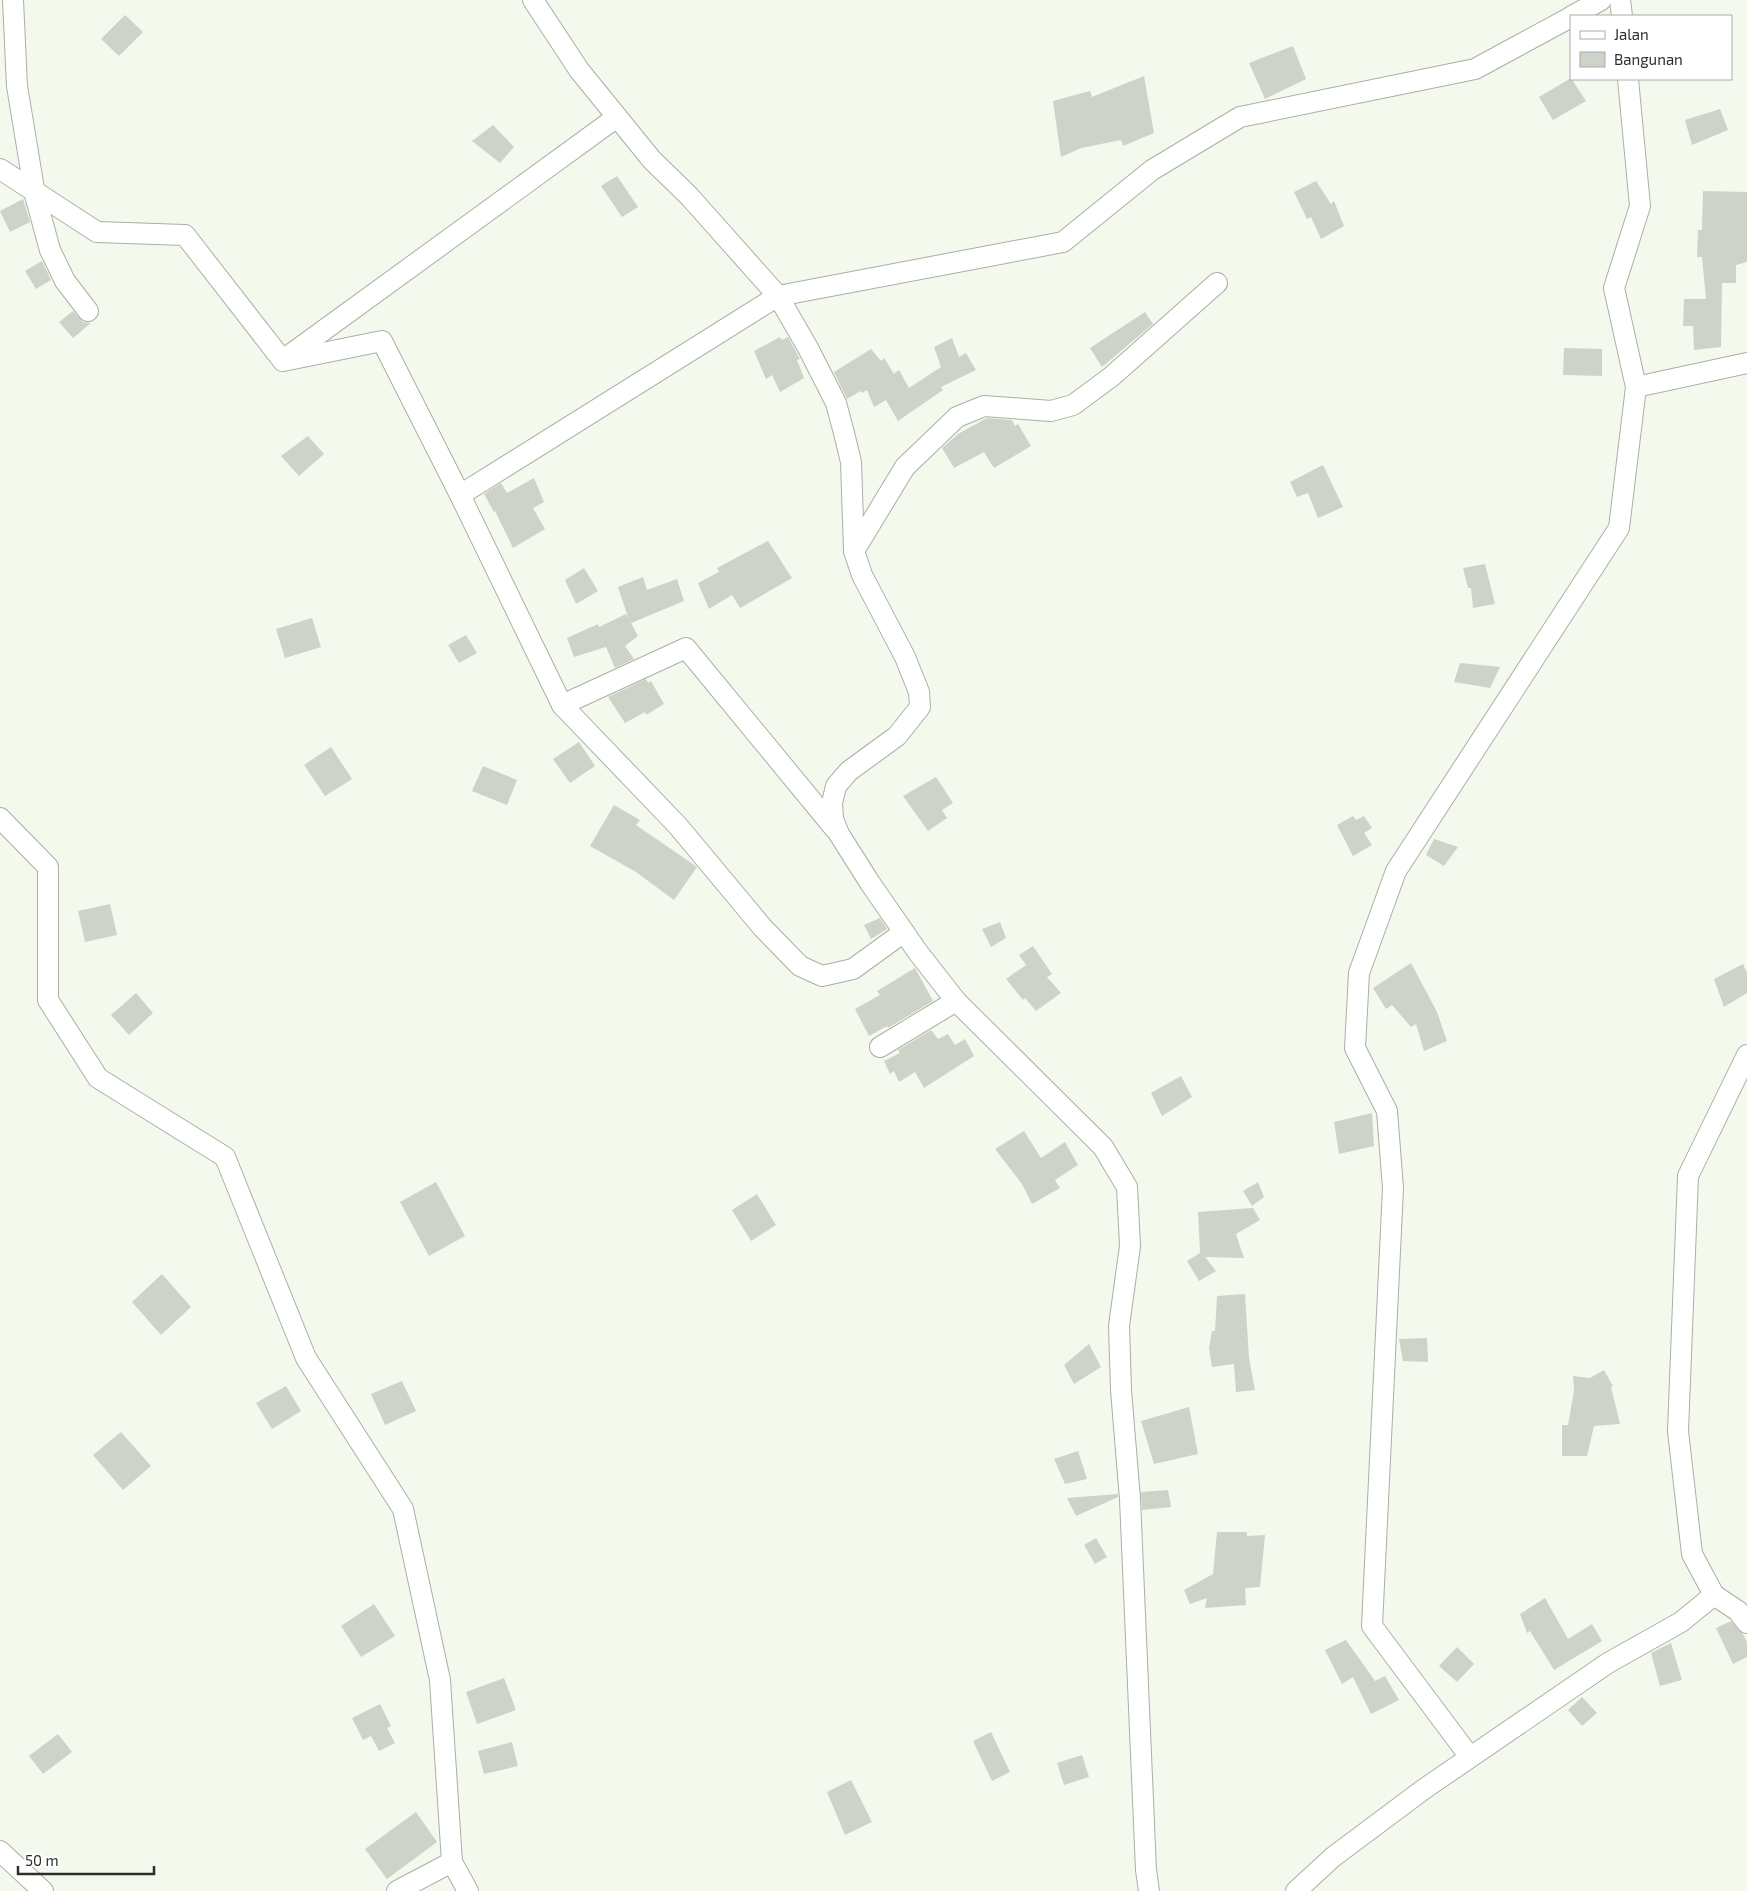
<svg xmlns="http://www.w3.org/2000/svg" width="1747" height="1891" font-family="'Exo 2',sans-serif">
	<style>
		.building { fill: #cdd3c8 }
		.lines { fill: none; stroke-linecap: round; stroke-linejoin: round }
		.street-casing { stroke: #aab0a4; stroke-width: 22 }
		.street { stroke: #fff; stroke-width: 20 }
	</style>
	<rect width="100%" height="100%" fill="#f3f9ed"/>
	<!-- building -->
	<g class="building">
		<polygon points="125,15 143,32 119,56 101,39"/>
		<polygon points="1293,46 1306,79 1265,99 1249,63"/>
		<polygon points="1144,76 1154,133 1123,146 1121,140 1081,148 1061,157 1053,101 1090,91 1092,97"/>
		<polygon points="1571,78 1586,101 1553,120 1539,97"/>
		<polygon points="1720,109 1728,130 1692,145 1685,120"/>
		<polygon points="493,125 514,147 500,163 472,141"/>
		<polygon points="617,176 638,207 622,217 601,186"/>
		<polygon points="1316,181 1331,204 1334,201 1344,226 1321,239 1311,217 1307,219 1294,192"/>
		<polygon points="1703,191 1747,192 1747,262 1736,265 1736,283 1722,283 1721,347 1694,350 1693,326 1683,326 1684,299 1706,299 1702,257 1697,257 1698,230 1702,230"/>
		<polygon points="23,199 30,222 10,232 0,211"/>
		<polygon points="42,261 51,280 36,289 25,271"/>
		<polygon points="73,311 83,322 91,323 73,338 59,322"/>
		<polygon points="1145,312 1153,324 1102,367 1090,348"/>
		<polygon points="780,337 782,340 788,337 800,359 797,360 804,378 780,392 772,375 766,379 754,351"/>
		<polygon points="952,338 959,357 966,353 976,370 941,387 943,390 898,421 886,400 874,407 867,390 862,393 861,391 847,399 834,372 871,349 881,361 884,358 894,374 899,370 909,388 941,367 934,347"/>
		<polygon points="1564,348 1602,349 1602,376 1563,375"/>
		<polygon points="987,418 1012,420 1015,426 1018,424 1031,446 994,468 984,452 954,468 942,448 958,434"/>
		<polygon points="308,436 324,454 299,476 281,456"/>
		<polygon points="1323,465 1343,507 1318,518 1308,493 1297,497 1290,482"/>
		<polygon points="534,478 544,502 533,508 545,529 513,548 495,511 494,512 484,494 501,483 507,493"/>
		<polygon points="768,541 792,578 740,608 732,595 709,609 698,583 719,572 717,568"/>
		<polygon points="1485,564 1495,604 1473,608 1471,588 1468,588 1463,568"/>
		<polygon points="584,568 598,591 576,604 565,580"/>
		<polygon points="643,577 647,590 677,579 684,601 631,623 638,636 625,646 634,659 615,668 606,647 574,657 567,638 598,624 599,627 626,614 629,620 618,587"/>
		<polygon points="312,618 321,647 285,658 276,629"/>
		<polygon points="466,635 477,653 459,663 448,645"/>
		<polygon points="1460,663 1500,667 1490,688 1454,682"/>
		<polygon points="646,679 648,683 651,681 664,704 646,715 645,712 625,723 608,697"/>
		<polygon points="579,742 595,766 570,783 553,759"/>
		<polygon points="331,747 352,779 325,796 304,765"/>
		<polygon points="483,766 517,780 507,805 472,791"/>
		<polygon points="936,777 953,803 942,810 947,818 928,831 903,796"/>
		<polygon points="614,805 640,820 636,825 697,867 674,900 636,872 590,846"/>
		<polygon points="1353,816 1356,820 1364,816 1372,828 1364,833 1372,845 1353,856 1337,825"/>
		<polygon points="1434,839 1458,847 1444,866 1426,855"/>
		<polygon points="110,904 117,935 85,942 78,911"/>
		<polygon points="880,918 887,929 871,939 864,925"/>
		<polygon points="1000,922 1006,938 991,947 982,929"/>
		<polygon points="1033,946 1052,974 1047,977 1061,993 1036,1011 1025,998 1023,1000 1006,979 1026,965 1019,955"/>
		<polygon points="1411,963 1437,1012 1447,1041 1424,1051 1416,1024 1411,1027 1392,1005 1386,1009 1373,988"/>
		<polygon points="1743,964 1747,973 1747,993 1724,1007 1714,979"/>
		<polygon points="915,968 933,1001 888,1028 887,1026 869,1036 855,1009 880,995 877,991"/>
		<polygon points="136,993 153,1013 129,1035 111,1015"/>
		<polygon points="931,1030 938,1039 948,1034 955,1045 965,1039 974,1056 924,1088 915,1072 899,1082 894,1071 890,1074 884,1061 900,1053 898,1050"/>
		<polygon points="1181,1076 1192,1097 1162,1116 1151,1093"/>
		<polygon points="1372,1113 1374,1146 1339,1154 1334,1122"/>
		<polygon points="1024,1131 1041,1158 1065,1142 1078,1165 1055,1180 1060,1188 1032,1204 1022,1184 995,1149"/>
		<polygon points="436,1182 465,1236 429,1256 400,1202"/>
		<polygon points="1258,1182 1264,1197 1252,1206 1243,1191"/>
		<polygon points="757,1194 776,1225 751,1241 732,1210"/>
		<polygon points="1253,1208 1260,1220 1236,1234 1244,1258 1205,1257 1216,1271 1199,1281 1187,1261 1200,1253 1198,1212"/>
		<polygon points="162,1274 191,1307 161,1335 132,1302"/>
		<polygon points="1245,1294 1249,1358 1255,1390 1236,1392 1234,1364 1212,1367 1209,1348 1212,1331 1215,1331 1217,1296"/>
		<polygon points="1427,1338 1428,1362 1403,1361 1399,1339"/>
		<polygon points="1089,1344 1101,1367 1074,1384 1064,1365"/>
		<polygon points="1604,1370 1613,1386 1611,1387 1620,1424 1594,1426 1587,1456 1562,1456 1562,1425 1568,1425 1574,1391 1573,1376 1590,1378"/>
		<polygon points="402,1381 416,1411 385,1425 371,1394"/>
		<polygon points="286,1386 301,1411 272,1429 256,1403"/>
		<polygon points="1189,1407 1198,1454 1154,1464 1141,1421"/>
		<polygon points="121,1432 151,1466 123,1490 93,1455"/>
		<polygon points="1078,1451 1087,1479 1065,1484 1054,1459"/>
		<polygon points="1168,1490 1171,1507 1142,1510 1141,1492"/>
		<polygon points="1118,1494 1118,1497 1076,1516 1067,1498"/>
		<polygon points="1217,1532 1247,1532 1247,1536 1265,1535 1260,1587 1245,1588 1246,1605 1205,1608 1207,1598 1190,1604 1184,1590 1213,1574"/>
		<polygon points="1096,1538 1107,1557 1095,1564 1084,1545"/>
		<polygon points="1545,1598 1568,1639 1592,1624 1602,1641 1554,1670 1530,1631 1527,1633 1520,1614"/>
		<polygon points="374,1604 395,1636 361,1657 341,1626"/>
		<polygon points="1731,1621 1743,1634 1747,1642 1747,1657 1733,1664 1716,1628"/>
		<polygon points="1346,1640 1375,1681 1385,1676 1399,1700 1371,1714 1353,1677 1342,1684 1325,1650"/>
		<polygon points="1671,1643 1682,1680 1660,1686 1651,1653"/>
		<polygon points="1457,1647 1474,1664 1457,1682 1439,1666"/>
		<polygon points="504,1678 516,1710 477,1724 466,1692"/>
		<polygon points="1582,1697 1597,1713 1582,1726 1568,1710"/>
		<polygon points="380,1704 391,1726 387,1728 395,1743 379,1751 371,1736 363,1740 352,1718"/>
		<polygon points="991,1732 1010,1772 992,1781 973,1741"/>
		<polygon points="58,1734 72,1752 43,1774 29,1756"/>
		<polygon points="512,1742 518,1766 484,1774 478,1751"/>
		<polygon points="1082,1755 1089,1777 1064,1785 1057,1763"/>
		<polygon points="851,1780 872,1822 845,1835 827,1792"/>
		<polygon points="416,1812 437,1842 387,1879 365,1849"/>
	</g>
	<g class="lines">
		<!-- street casing -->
		<g class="street-casing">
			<g id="street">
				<polyline points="13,0 17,86 35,195 50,250 65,281 88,311"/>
				<polyline points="533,0 579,70 652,160 689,196 778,296 808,348 836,403 844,433 851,462 854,551 862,575 905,657 919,692 920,707 897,736 849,771 836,786 832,803 833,819 839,834 870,883 917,951 956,1001 1103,1147 1127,1187 1130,1246 1119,1326 1121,1390 1130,1499 1146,1870 1149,1891"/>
				<polyline points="1620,0 1622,16"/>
				<polyline points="1572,16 1601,0"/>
				<polyline points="0,169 97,232 185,235 283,361 382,341 460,495 562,705 678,826 763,928 800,966 822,976 853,969 904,932"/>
				<polyline points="287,357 617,117"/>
				<polyline points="1636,387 1747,363"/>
				<polyline points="460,495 778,296 1063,242 1152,170 1240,117 1475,69 1571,17"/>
				<polyline points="854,551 905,467 957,417 984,406 1051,411 1073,405 1111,377 1217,283"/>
				<polyline points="562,705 686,648 835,829"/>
				<polyline points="0,818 48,867 48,1000 98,1078 225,1157 306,1358 403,1509 440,1680 452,1862 468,1891"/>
				<polyline points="880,1047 956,1001"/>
				<polyline points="1714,1595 1738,1611 1747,1623"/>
				<polyline points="1470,1757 1372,1626 1393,1188 1387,1111 1355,1048 1359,973 1396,871 1619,528 1636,387 1614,288 1640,206 1628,79"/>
				<polyline points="0,1851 43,1891"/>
				<polyline points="397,1891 452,1862"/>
				<polyline points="1296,1891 1333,1857 1424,1789 1608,1663 1681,1622 1714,1595 1692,1554 1678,1431 1688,1176 1747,1055"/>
			</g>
		</g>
		<!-- street -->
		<use href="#street" class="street"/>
	</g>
	<!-- legend -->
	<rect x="1570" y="15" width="162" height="65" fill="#ffffff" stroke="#abacaa"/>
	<rect x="1580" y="31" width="25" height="8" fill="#ffffff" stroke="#abacaa"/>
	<text x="1614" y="40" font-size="15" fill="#2c2f2a">Jalan</text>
	<rect x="1580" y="52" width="25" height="15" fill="#cdd3c8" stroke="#abacaa"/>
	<text x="1614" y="65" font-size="15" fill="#2c2f2a">Bangunan</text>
	<!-- scale -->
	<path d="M18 1866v8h136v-8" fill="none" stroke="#2c2f2a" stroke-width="2.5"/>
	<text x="25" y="1866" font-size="15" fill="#2c2f2a" stroke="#ffffff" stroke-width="4" paint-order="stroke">50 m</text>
</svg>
